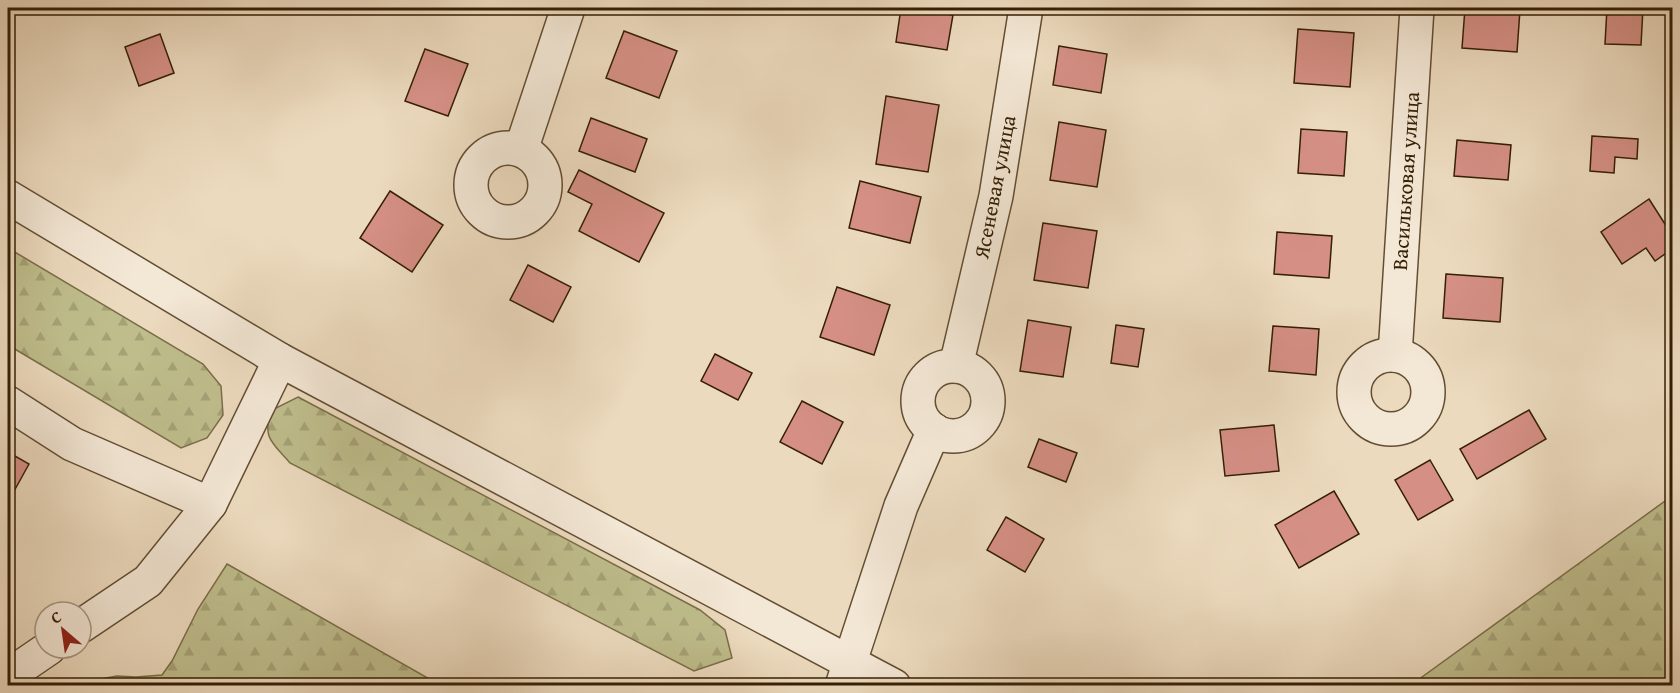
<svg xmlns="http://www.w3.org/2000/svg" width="1680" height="693" font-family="'Gentium Book Plus',serif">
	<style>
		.forest { fill: url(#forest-firs); stroke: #7a6e48; stroke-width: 1.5 }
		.building { fill: #d58f85; stroke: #351f05; stroke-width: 1.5 }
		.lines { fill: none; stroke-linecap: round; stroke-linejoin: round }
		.minor-casing { stroke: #634e33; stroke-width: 36 }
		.minor { stroke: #f3e7d5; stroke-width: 33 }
		.labels { text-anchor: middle; stroke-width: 5; stroke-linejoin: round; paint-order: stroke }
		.street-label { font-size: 21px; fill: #351f05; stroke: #f3e7d5 }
	</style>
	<defs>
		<pattern id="forest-firs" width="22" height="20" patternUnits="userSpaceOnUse" patternTransform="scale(1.5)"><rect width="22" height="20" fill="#bfbd8c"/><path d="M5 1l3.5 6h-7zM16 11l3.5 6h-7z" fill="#a5a277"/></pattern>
	</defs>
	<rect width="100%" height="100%" fill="#ecdabe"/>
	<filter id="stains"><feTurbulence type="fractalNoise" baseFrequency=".00333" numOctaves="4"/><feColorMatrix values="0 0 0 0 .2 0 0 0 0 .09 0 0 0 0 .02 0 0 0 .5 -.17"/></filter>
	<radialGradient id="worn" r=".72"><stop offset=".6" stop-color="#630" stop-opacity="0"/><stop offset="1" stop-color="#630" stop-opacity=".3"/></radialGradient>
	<!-- forest -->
	<g class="forest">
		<polygon points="8,248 203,364 221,386 223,415 207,438 181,448 8,345"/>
		<path d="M298,397L700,610L725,630L732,658L694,671L290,463C273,443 261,438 272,410Z"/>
		<polygon points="1672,496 1672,685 1414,685 1422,677"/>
		<polygon points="227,564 440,685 67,685 117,676 136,677 162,675 172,661 198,609"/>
	</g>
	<!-- building -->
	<g class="building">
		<polygon points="901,8 953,15 947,50 896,42"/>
		<polygon points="1465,8 1520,10 1517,52 1462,48"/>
		<polygon points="1607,8 1643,8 1641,45 1605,44"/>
		<polygon points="1298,29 1354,33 1350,87 1294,83"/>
		<polygon points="624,31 677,51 659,98 606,78"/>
		<polygon points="160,34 174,73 139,86 125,47"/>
		<polygon points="1059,46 1107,54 1101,93 1053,85"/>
		<polygon points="425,49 468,64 448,116 405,101"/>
		<polygon points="886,96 939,105 928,172 876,164"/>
		<polygon points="591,118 647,139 635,172 579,151"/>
		<polygon points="1059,122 1106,130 1097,187 1050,180"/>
		<polygon points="1301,129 1347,132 1344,176 1298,173"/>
		<polygon points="1592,136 1638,139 1637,159 1615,157 1614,173 1590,171"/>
		<polygon points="1457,140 1511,145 1508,180 1454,176"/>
		<polygon points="579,170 664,213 639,262 579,231 592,204 568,192"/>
		<polygon points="860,181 921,197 910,243 849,228"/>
		<polygon points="390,191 443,225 412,272 360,238"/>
		<polygon points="1649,199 1672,235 1672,249 1655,261 1646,248 1622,264 1601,232"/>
		<polygon points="1043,223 1097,231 1088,288 1034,280"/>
		<polygon points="1277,232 1332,236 1329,278 1274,274"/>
		<polygon points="528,265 571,287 553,322 510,300"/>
		<polygon points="1446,274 1503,278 1500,322 1443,318"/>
		<polygon points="837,287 890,305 874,355 820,337"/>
		<polygon points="1028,320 1071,327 1063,377 1020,371"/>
		<polygon points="1116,325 1144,329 1138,367 1111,363"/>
		<polygon points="1273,326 1319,329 1316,375 1269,371"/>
		<polygon points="715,354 752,373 738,400 701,381"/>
		<polygon points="802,401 843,422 822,464 780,442"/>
		<polygon points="1529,410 1546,439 1477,479 1460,449"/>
		<polygon points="1274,425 1279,471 1225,476 1220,430"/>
		<polygon points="1039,439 1077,453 1066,482 1028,467"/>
		<polygon points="8,452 29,464 8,502"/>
		<polygon points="1430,460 1453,500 1418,520 1395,480"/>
		<polygon points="1334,491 1359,534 1299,568 1275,525"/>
		<polygon points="1006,517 1044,539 1025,572 987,550"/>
	</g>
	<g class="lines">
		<!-- minor casing -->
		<g class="minor-casing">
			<g id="minor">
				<circle cx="508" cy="185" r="37"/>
				<polyline points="521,150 568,8"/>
				<polyline points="8,197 280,360 894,686"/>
				<circle cx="1391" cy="392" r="37"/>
				<polyline points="1395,355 1417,8"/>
				<polyline points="956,366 996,196 1026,8"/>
				<circle cx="953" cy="401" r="35"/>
				<polyline points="8,403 72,444 210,504"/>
				<polyline points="81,626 148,581 210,504 280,360"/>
				<polyline points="8,676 49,648"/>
				<polyline points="842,686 901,506 934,430"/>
			</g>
		</g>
		<!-- minor -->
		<use href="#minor" class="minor"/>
	</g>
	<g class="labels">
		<!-- street labels -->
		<g class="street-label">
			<text transform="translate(1406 181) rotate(-86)" y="7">Васильковая улица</text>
			<text transform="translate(995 187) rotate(-79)" y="7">Ясеневая улица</text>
		</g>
	</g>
	<!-- margin -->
	<rect width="1680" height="693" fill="none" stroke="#ecdabe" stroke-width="30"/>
	<rect x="9" y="9" width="1662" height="675" fill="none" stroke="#351f05" stroke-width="3"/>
	<rect x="15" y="15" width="1650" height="663" fill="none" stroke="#351f05" stroke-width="1.5"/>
	<!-- north arrow -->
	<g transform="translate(63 630) rotate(331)"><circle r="28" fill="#f3e7d5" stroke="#a79782" stroke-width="1.5"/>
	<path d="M0-4.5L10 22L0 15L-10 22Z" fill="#8f2418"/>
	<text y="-9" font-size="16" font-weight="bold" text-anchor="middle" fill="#351f05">С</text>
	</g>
	<rect width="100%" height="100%" filter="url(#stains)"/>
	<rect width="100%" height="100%" fill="url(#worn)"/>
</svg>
